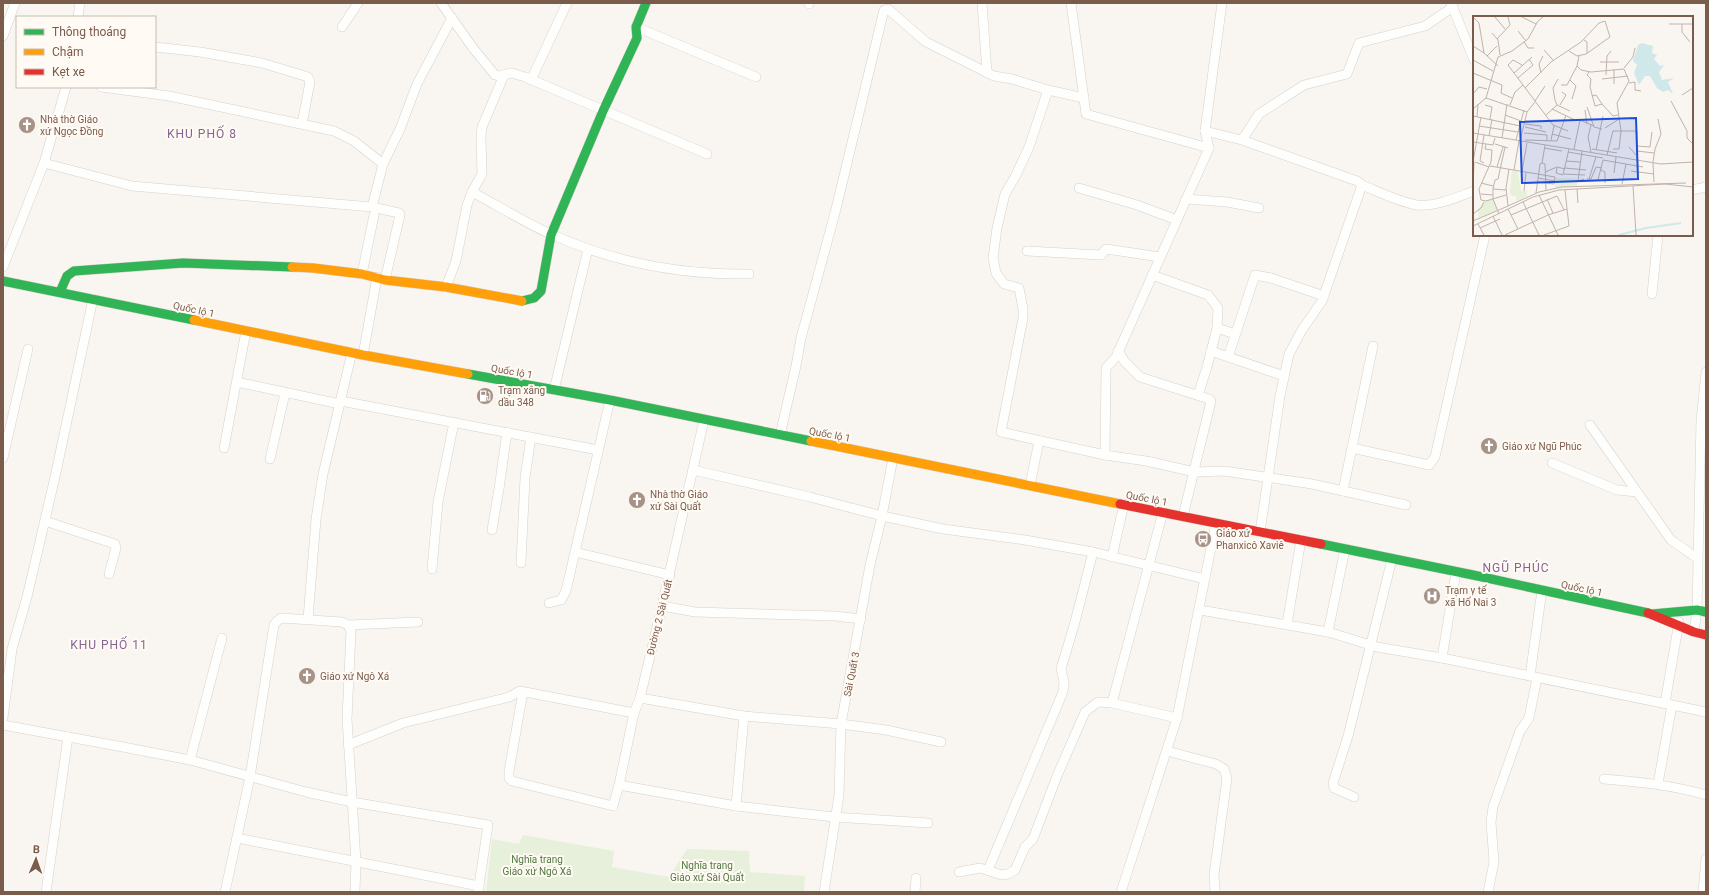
<svg xmlns="http://www.w3.org/2000/svg" width="1709" height="895" font-family="Roboto,sans-serif">
	<style>
		.green { fill: #e7f0db }
		.lines { fill: none; stroke-linecap: round; stroke-linejoin: round }
		.street-casing { stroke: #d7d1cb; stroke-width: 10 }
		.fast-casing { stroke: #d9d2cb; stroke-width: 10 }
		.slow-casing { stroke: #d9d2cb; stroke-width: 10 }
		.jam-casing { stroke: #d9d2cb; stroke-width: 10 }
		.street { stroke: #fefefd; stroke-width: 9 }
		.fast { stroke: #30b455; stroke-width: 9 }
		.slow { stroke: #ff9f0a; stroke-width: 9 }
		.jam { stroke: #e5322d; stroke-width: 9 }
		.labels { text-anchor: middle; stroke-width: 4; stroke-linejoin: round; paint-order: stroke }
		.poi-label { font-size: 10px; fill: #7a5c4d; stroke: #fffaf3; text-anchor: start }
		.street-label { font-size: 10px; fill: #7a5c4d; stroke: #fffaf3 }
		.park-label { font-size: 10px; fill: #537a41; stroke: #fffaf3 }
		.quarter-label { font-size: 12px; letter-spacing: 1px; fill: #846695; stroke: #fffaf3 }
		.inset-river { fill: none; stroke: #d0e8ea; stroke-width: 2 }
		.inset-road { fill: none; stroke: #c2b3aa; stroke-width: 1 }
		.view { fill: #1d4ed8; fill-opacity: 0.15; stroke: #1d4ed8; stroke-width: 2 }
		.inset-edge { fill: none; stroke: #7a5c4d; stroke-width: 2 }
	</style>
	<rect width="100%" height="100%" fill="#f9f5f0"/>
	<!-- green -->
	<polygon class="green" points="523,835 614,851 612,867 669,877 687,849 749,851 750,872 805,876 804,892 486,892 492,839 519,844"/>
	<g class="lines">
		<!-- street casing -->
		<g class="street-casing">
			<g id="street">
				<polyline points="441,3 473,48 495,75 499,76 512,73 525,77 707,154"/>
				<polyline points="982,3 987,73"/>
				<polyline points="1071,3 1086,114 1209,148"/>
				<polyline points="1451,3 1474,60"/>
				<polyline points="809,4 809,3"/>
				<polyline points="78,17 80,3"/>
				<polyline points="342,27 358,3"/>
				<polyline points="636,27 756,77"/>
				<polyline points="3,36 15,3"/>
				<polyline points="155,47 200,52 262,63 308,77 310,82 302,124"/>
				<polyline points="531,80 567,3"/>
				<polyline points="101,87 169,96 334,131 354,141 383,164"/>
				<polyline points="1048,90 1029,147 1015,177 1005,194 997,228 993,258 996,273 1004,284 1019,288 1023,309 1023,318 1001,432 1105,455 1146,461 1195,472 1224,471 1312,484 1406,505"/>
				<polyline points="1205,131 1242,140 1357,181 1362,185"/>
				<polyline points="1242,140 1259,114 1304,85 1347,74 1359,43 1425,26 1453,7"/>
				<polyline points="44,163 132,186 372,207 399,213 400,215 385,280"/>
				<polyline points="1079,188 1137,205 1177,220"/>
				<polyline points="1692,190 1706,187"/>
				<path d="M472,192C499,206 525,223 553,235C616,263 680,275 749,274"/>
				<polyline points="1186,199 1227,202 1259,208"/>
				<polyline points="372,207 383,164 400,129 417,84 452,18"/>
				<polyline points="1027,251 1101,255 1106,249 1160,257"/>
				<polyline points="3,267 44,163 66,87"/>
				<polyline points="362,274 374,215"/>
				<polyline points="1152,275 1208,295 1218,308 1217,328 1207,367 1198,395"/>
				<polyline points="446,287 456,261 467,205 472,192 482,174 481,136 482,127 504,75"/>
				<polyline points="1652,294 1658,235"/>
				<polyline points="1217,328 1235,334"/>
				<polyline points="1118,351 1125,362 1140,377 1209,399 1211,401 1183,516"/>
				<polyline points="1211,351 1284,376"/>
				<polyline points="363,355 377,277"/>
				<polyline points="1228,357 1255,275 1271,278 1324,296"/>
				<polyline points="237,382 340,404"/>
				<polyline points="554,390 588,249"/>
				<polyline points="341,401 598,450"/>
				<polyline points="1590,425 1671,540 1697,558"/>
				<polyline points="780,435 796,366 801,338 835,213 884,10 888,9 926,42 994,76 1012,79 1048,90 1084,98"/>
				<polyline points="224,448 246,331"/>
				<polyline points="1352,448 1429,465 1435,457 1485,235"/>
				<polyline points="1105,455 1106,368 1116,357 1209,148 1205,131 1222,3"/>
				<polyline points="3,458 28,349"/>
				<polyline points="270,459 285,393"/>
				<polyline points="1552,463 1617,490 1637,492"/>
				<polyline points="693,470 810,497 882,516 943,529 1025,540 1093,552 1205,579"/>
				<polyline points="1030,485 1039,441"/>
				<polyline points="1343,491 1373,346"/>
				<polyline points="45,521 115,544 116,548 109,574"/>
				<polyline points="492,530 499,489 507,432"/>
				<path d="M1260,532L1280,396L1289,354L1302,330L1322,301L1362,185C1379,192 1399,202 1417,205C1436,207 1457,197 1474,191"/>
				<polyline points="575,552 670,575"/>
				<polyline points="1112,557 1124,504"/>
				<polyline points="521,563 525,478 531,437"/>
				<polyline points="432,569 438,502 454,422"/>
				<polyline points="549,603 561,600 566,591 610,400"/>
				<polyline points="662,606 695,612 835,616 861,619"/>
				<polyline points="1200,610 1328,632 1377,647 1442,658 1706,712"/>
				<polyline points="308,619 316,519 323,474 352,352"/>
				<polyline points="1287,624 1301,540"/>
				<polyline points="348,625 418,622"/>
				<polyline points="1328,632 1345,549"/>
				<polyline points="1694,632 1697,610 1701,421 1706,372"/>
				<polyline points="1442,658 1456,572"/>
				<polyline points="1530,676 1542,590"/>
				<polyline points="523,692 509,771 509,778 512,781 613,806 619,785 634,713 640,698 662,606 704,420"/>
				<polyline points="640,698 744,716 841,724 886,730 941,742"/>
				<polyline points="1112,703 1163,512"/>
				<polyline points="1665,703 1679,622"/>
				<polyline points="3,718 12,649 27,597 55,477 93,299"/>
				<polyline points="3,725 123,747 190,760 306,792 352,802 488,825 478,892"/>
				<polyline points="348,745 403,723 509,697 520,691 634,713"/>
				<polyline points="1167,751 1216,764 1224,769 1227,778 1214,875 1215,892"/>
				<polyline points="190,760 222,638"/>
				<path d="M1604,779C1639,782 1672,785 1706,795"/>
				<polyline points="1658,784 1672,705"/>
				<polyline points="619,785 736,806 834,817 928,823"/>
				<polyline points="1354,797 1334,788 1333,783 1348,736 1392,559"/>
				<polyline points="736,806 744,716"/>
				<polyline points="237,838 479,886"/>
				<polyline points="988,870 1063,692 1064,682 1061,669 1075,622 1093,552"/>
				<polyline points="959,872 980,868 1002,875 1008,874 1015,870 1025,847 1033,839 1057,776 1085,712 1098,702 1112,703 1177,718"/>
				<polyline points="46,892 68,737"/>
				<polyline points="225,892 250,777 274,625 277,621 281,618 342,622 348,625 351,631 347,719 356,861 355,892"/>
				<polyline points="824,892 839,795 841,724 870,565 882,516 893,458"/>
				<polyline points="915,892 916,878"/>
				<polyline points="1121,892 1177,718 1216,523"/>
				<polyline points="1488,892 1494,862 1491,822 1493,807 1520,731 1529,718 1537,678"/>
				<polyline points="1703,892 1706,859"/>
			</g>
		</g>
		<!-- fast casing -->
		<g class="fast-casing">
			<g id="fast">
				<polyline points="3,281 194,320"/>
				<polyline points="60,292 67,276 74,271 183,263 292,267"/>
				<polyline points="522,301 534,298 541,291 551,235 603,111 637,38 636,27 646,3"/>
				<polyline points="468,374 610,400 811,441"/>
				<polyline points="1321,544 1473,575 1648,613"/>
				<polyline points="1652,614 1697,610 1706,612"/>
			</g>
		</g>
		<!-- slow casing -->
		<g class="slow-casing">
			<g id="slow">
				<polyline points="292,267 313,268 362,274 385,280 446,287 522,301"/>
				<polyline points="194,320 363,355 468,374"/>
				<polyline points="811,441 1120,504"/>
			</g>
		</g>
		<!-- jam casing -->
		<g class="jam-casing">
			<g id="jam">
				<polyline points="1120,504 1321,544"/>
				<polyline points="1648,613 1694,632 1706,635"/>
			</g>
		</g>
		<!-- street -->
		<use href="#street" class="street"/>
		<!-- fast -->
		<use href="#fast" class="fast"/>
		<!-- slow -->
		<use href="#slow" class="slow"/>
		<!-- jam -->
		<use href="#jam" class="jam"/>
	</g>
	<!-- icons -->
	<defs>
		<g id="church-disc" transform="scale(0.9)"><circle r="9.5" fill="#a69286" stroke="#fffaf3"/><path d="M-1.2-6h2.4v3.5h3.3v2.4h-3.3V6h-2.4V-.1h-3.3v-2.4h3.3Z" fill="#fff"/></g>
		<g id="fuel-disc" transform="scale(0.9)"><circle r="9.5" fill="#a69286" stroke="#fffaf3"/><path d="M-5.5-6h7V0h2V4h1.3V-2.5L3-4.5l.8-.8L6-3V5H2.5V1h-1V6h-7ZM-4.2-4.7v3.2H.2V-4.7Z" fill="#fff"/></g>
		<g id="bus-disc" transform="scale(0.9)"><circle r="9.5" fill="#a69286" stroke="#fffaf3"/><path d="M-5-6H5V4H4V6H2V4H-2V6H-4V4H-5ZM-3.5-4V0h7V-4ZM-3.5 1.2v1.5H-2V1.2ZM2 1.2v1.5H3.5V1.2Z" fill="#fff"/></g>
		<g id="hospital-disc" transform="scale(0.9)"><circle r="9.5" fill="#a69286" stroke="#fffaf3"/><path d="M-5-5h3v3.5h4V-5h3V5h-3V1.5h-4V5h-3Z" fill="#fff"/></g>
	</defs>
	<g fill-rule="evenodd">
		<use href="#church-disc" x="27" y="125"/>
		<use href="#fuel-disc" x="485" y="396"/>
		<use href="#church-disc" x="1489" y="446"/>
		<use href="#church-disc" x="637" y="500"/>
		<use href="#bus-disc" x="1203" y="539"/>
		<use href="#hospital-disc" x="1432" y="596"/>
		<use href="#church-disc" x="307" y="676"/>
	</g>
	<g class="labels">
		<!-- poi labels -->
		<g class="poi-label">
			<text x="40" y="123">Nhà thờ Giáo<tspan x="40" dy="12">xứ Ngọc Đồng</tspan></text>
			<text x="498" y="394">Trạm xăng<tspan x="498" dy="12">dầu 348</tspan></text>
			<text x="1502" y="450">Giáo xứ Ngũ Phúc</text>
			<text x="650" y="498">Nhà thờ Giáo<tspan x="650" dy="12">xứ Sài Quất</tspan></text>
			<text x="1216" y="537">Giáo xứ<tspan x="1216" dy="12">Phanxicô Xaviê</tspan></text>
			<text x="1445" y="594">Trạm y tế<tspan x="1445" dy="12">xã Hố Nai 3</tspan></text>
			<text x="320" y="680">Giáo xứ Ngô Xá</text>
		</g>
		<!-- street labels -->
		<g class="street-label">
			<text transform="translate(194 309) rotate(12)" y="4">Quốc lộ 1</text>
			<text transform="translate(512 371) rotate(10)" y="4">Quốc lộ 1</text>
			<text transform="translate(830 434) rotate(11)" y="4">Quốc lộ 1</text>
			<text transform="translate(1147 498) rotate(11)" y="4">Quốc lộ 1</text>
			<text transform="translate(1582 588) rotate(12)" y="4">Quốc lộ 1</text>
			<text transform="translate(659 617) rotate(-76)" y="4">Đường 2 Sài Quất</text>
			<text transform="translate(851 674) rotate(-79)" y="4">Sài Quất 3</text>
		</g>
		<!-- park labels -->
		<g class="park-label">
			<text x="537" y="863">Nghĩa trang<tspan x="537" dy="12">Giáo xứ Ngô Xá</tspan></text>
			<text x="707" y="869">Nghĩa trang<tspan x="707" dy="12">Giáo xứ Sài Quất</tspan></text>
		</g>
		<!-- quarter labels -->
		<g class="quarter-label">
			<text x="202" y="138">KHU PHỐ 8</text>
			<text x="1516" y="572">NGŨ PHÚC</text>
			<text x="109" y="649">KHU PHỐ 11</text>
		</g>
	</g>
	<!-- overview -->
	<g transform="translate(1473 16)">
		<rect width="220" height="220" fill="#f9f5f0"/>
		<path d="M39,154L45,155L48,175H54V180L44,185L43,180H39L37,176ZM82,162H100L104,163V170L82,172ZM20,183L24,194L6,203L5,193L11,186Z" fill="#e7f0db"/>
		<path d="M169,27L180,30L179,37L184,39L181,43L187,50L191,49L186,56L189,64L201,62L195,66L200,78L195,74L190,76L184,72L177,60H172L166,69L161,57L164,49L160,45L165,29Z" fill="#d0e8ea"/>
		<path class="inset-river" d="M146,219L173,212L208,207"/>
		<path class="inset-road" d="M0,1L6,7L11,37L25,50M22,1L32,13M49,1L63,8M196,8H220M209,8V16L217,26M45,15L53,25M19,17L25,24L27,39M24,23L37,9L35,1M111,24L114,26V37M51,26L55,32H61M0,30L11,37M71,34L80,44M14,40L24,30M106,40L104,50L108,54L118,56L151,53L156,65L144,87L148,115H140L134,139M0,44L20,55M127,46H146M49,49L40,44L35,49L80,109L95,115M151,52L160,41L162,32M141,53V68M116,56L114,59L118,63L117,71L122,90L129,88L140,100L145,99M0,57L29,69L28,77L39,82M41,57L59,41M68,57L66,48L70,40M133,59L134,40L138,35M45,62L60,49L56,43M85,63L80,72L82,84L84,89L97,95M129,63L155,60M97,64L103,70L99,83M156,67L162,66V74L168,75M88,69H94L104,50M52,72L78,46L108,26L126,7L132,5L137,21L113,38L104,40L96,35M0,78L6,71L14,73M209,79L220,72M119,80L123,79L129,88M13,82L54,96M62,85L72,70M198,85L214,115V122L220,128M12,89L19,91L17,103M37,89L42,76L50,69M87,89L93,79L89,76M114,91L121,111L129,113M0,93L13,82L25,41L39,35L55,23L65,5L70,1M79,93L102,104M112,94L114,108M32,99L48,105M73,99L84,89M0,100L47,110M4,101L5,88M52,108L68,110V113M6,110L45,116M52,111L73,116M132,112L146,103M0,117L188,148L220,146M51,117L74,119V124M79,118L98,123M11,119L7,145L11,147M16,120L19,103M29,122L34,88M43,124L51,94M52,124L84,125L93,99M78,124L81,110M47,125L54,96L62,86M0,126L20,129L22,122M13,128L12,133L19,134L18,146L6,173L8,184L13,185L33,179M22,128L35,132M72,129L69,147L72,148L73,174M164,130L177,131L179,116M156,131L164,140M71,132L89,135M101,133L107,104L121,110M119,133L144,137M140,133H146L148,115H164V144M123,134L130,100M109,135L105,165L111,163M164,135L181,137M95,136L130,142M118,136L115,121L118,109M130,144L170,151M93,145L107,146M0,146L8,101M2,146L16,151M180,146L182,133L188,118L185,103M180,147L181,166M17,150L82,161L81,168L64,166M24,151L30,131M84,152L83,157L90,159L96,133M92,152L113,154M36,153L33,172L35,190L66,176L89,171L213,167M41,154L46,125M128,154L132,156V167M49,155L54,127M158,155L181,158M72,156L84,151L92,153M141,157L143,141M91,158L112,159M65,162L82,165M114,163H118L123,151L129,152M116,163L123,141M125,164L130,144M8,167L20,170M149,168L153,148M220,168V154M160,170L163,219M0,173L1,146M20,173L33,174M104,173L105,187M51,175L53,156M63,177L67,148L69,147M8,178L20,179M66,179L85,219M74,183L80,197M50,186L66,219M35,193L45,213M0,198L8,192L11,186M26,198L20,183V173L22,164L25,163L32,131M38,199L84,180L91,194M20,200L29,219M0,205L35,190M5,208L11,219M0,210L60,181L86,174L192,168L220,171M7,212L27,203M32,219L75,199L94,193L92,174M71,219L96,210L94,193"/>
		<path class="view" d="M163,102L165,163L49,167L47,106Z"/>
		<rect width="220" height="220" class="inset-edge"/>
	</g>
	<!-- border -->
	<rect width="1709" height="895" fill="none" stroke="#7a5c4d" stroke-width="8"/>
	<!-- legend -->
	<rect x="16" y="16" width="140" height="72" fill="#fffaf3" stroke="#cabbb1"/>
	<rect x="24" y="29" width="20" height="6" fill="#30b455" stroke="#cabbb1"/>
	<text x="52" y="36" font-size="12" fill="#7a5c4d">Thông thoáng</text>
	<rect x="24" y="49" width="20" height="6" fill="#ff9f0a" stroke="#cabbb1"/>
	<text x="52" y="56" font-size="12" fill="#7a5c4d">Chậm</text>
	<rect x="24" y="69" width="20" height="6" fill="#e5322d" stroke="#cabbb1"/>
	<text x="52" y="76" font-size="12" fill="#7a5c4d">Kẹt xe</text>
	<!-- north arrow -->
	<g transform="translate(36 859) rotate(2)" stroke="#fffaf3" stroke-width="3" paint-order="stroke">
	<path d="M0-3L7 15L0 10L-7 15Z" fill="#7a5c4d"/>
	<text y="-6" font-size="11" font-weight="bold" text-anchor="middle" fill="#7a5c4d">B</text>
	</g>
</svg>
